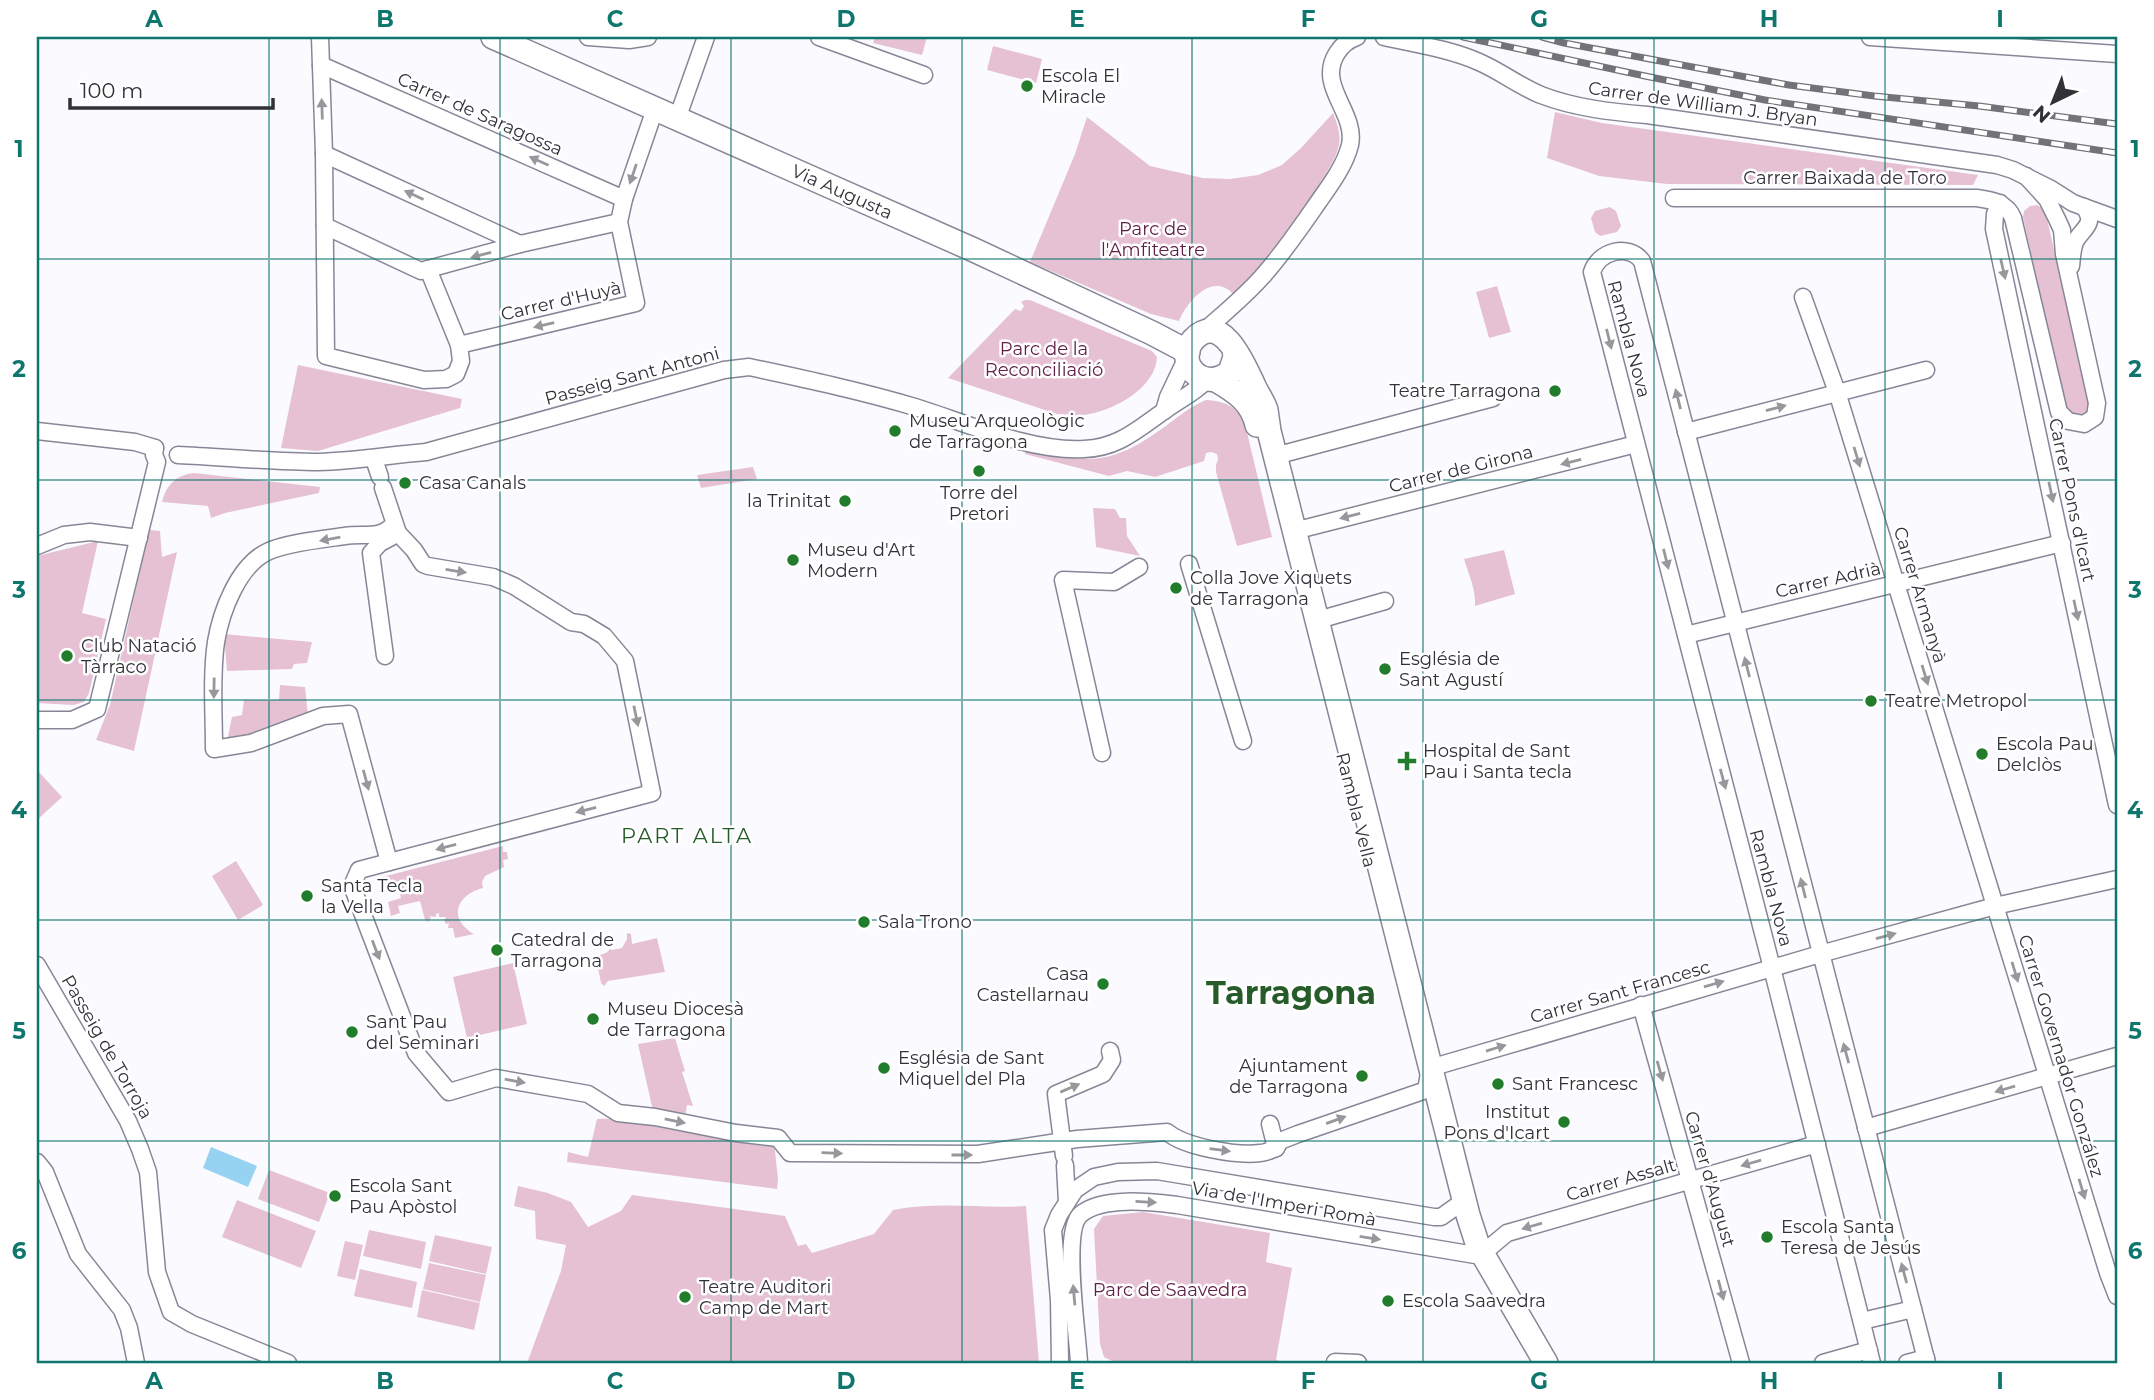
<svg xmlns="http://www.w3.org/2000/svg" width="2154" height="1400" font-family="Montserrat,sans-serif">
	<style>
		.green { fill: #e5c1d3 }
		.water { fill: #96d2f1 }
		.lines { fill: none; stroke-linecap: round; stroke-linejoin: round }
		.street-casing { stroke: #878697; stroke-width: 19 }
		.secondary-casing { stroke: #878697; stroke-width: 26 }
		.street { stroke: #fff; stroke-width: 16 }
		.secondary { stroke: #fff; stroke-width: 23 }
		.rail-casing { stroke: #727278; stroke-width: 7 }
		.rail { stroke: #fff; stroke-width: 4.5; stroke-dasharray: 13; stroke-linecap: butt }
		.oneway { fill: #98989c }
		.grid { fill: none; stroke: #0f766e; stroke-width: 2; stroke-opacity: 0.55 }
		.poi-dot { fill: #217c2c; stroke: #fff; stroke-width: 2.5 }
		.labels { text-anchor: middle; stroke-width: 5; stroke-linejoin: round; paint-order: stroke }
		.poi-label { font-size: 18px; fill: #313138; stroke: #fff; text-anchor: start }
		.street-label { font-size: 18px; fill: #313138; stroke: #fff }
		.park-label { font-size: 18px; fill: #612047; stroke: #fff }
		.quarter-label { font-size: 21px; letter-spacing: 2px; fill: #255c29; stroke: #fff }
		.town-label { font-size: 32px; font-weight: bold; fill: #255c29; stroke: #fff }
		.neatline { fill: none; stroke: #0f766e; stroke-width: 2.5 }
		.grid-label { font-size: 23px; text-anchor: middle; font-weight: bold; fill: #0f766e }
	</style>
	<rect width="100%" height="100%" fill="#fbfbff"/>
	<!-- green -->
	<g class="green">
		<polygon points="875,37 927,37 922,55 873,43"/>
		<polygon points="993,46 1042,59 1036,83 987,70"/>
		<polygon points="1555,112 1602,123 1978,175 1973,185 1667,184 1599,176 1547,158"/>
		<path d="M1333,113C1337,124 1341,133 1339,145C1333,175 1263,265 1239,289L1233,294C1212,271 1186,303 1179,321L1151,314L1030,262L1075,154L1087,117L1150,166L1203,178L1230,179L1258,175L1282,165L1301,148Z"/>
		<polygon points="2037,205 2045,210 2089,404 2088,411 2083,417 2066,413 2023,217 2024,211 2030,206"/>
		<polygon points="1610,207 1616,211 1621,226 1617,232 1600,236 1595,232 1591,218 1595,211"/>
		<polygon points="1497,286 1511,332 1489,338 1476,292"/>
		<path d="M1025,300H1030L1152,351L1157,357C1156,387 1116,409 1090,414C1079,416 1068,415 1057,414L948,378L1015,309L1021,311L1024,306L1021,302Z"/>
		<polygon points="298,365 462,399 460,408 318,451 281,448"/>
		<path d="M1206,400C1225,401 1236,406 1245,424L1272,537L1237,546L1216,472V465L1218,459L1217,454L1211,452L1206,453L1204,461L1155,477L1127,471L1109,476L1025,454V448C1085,462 1107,468 1160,430C1175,420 1188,407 1206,400Z"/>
		<polygon points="753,467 757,479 701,488 697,475"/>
		<path d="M194,473L320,487L319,493L225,513L211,518L208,506L162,502C166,485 176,475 194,473Z"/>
		<polygon points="1093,508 1115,509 1120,518 1126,518 1127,536 1140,556 1096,547"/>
		<polygon points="149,530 160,531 162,557 177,552 134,751 96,740 110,705"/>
		<polygon points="98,541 82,613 106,619 89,693 84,702 74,705 37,703 37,556"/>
		<path d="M1504,550L1515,594L1475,606C1476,589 1469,576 1464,559Z"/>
		<polygon points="224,634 312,642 307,663 294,664 292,669 227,671"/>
		<polygon points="280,685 305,687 308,716 249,740 227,741 232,717 242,715 244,700 279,700"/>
		<polygon points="37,770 62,797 37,820"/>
		<path d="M503,846V852H507L508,859L503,860L504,867L485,876L482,882L483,888C460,893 445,917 474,934L455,938L453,928H448L449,923L446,924L444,920L446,917H439V913L436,914V917L429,916L431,918L428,922L425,920L420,901L398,906L400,913L391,916L388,902L401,898L398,886L385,889L382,877Z"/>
		<polygon points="236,861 263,905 238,920 212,876"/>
		<path d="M627,933L631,934L632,944L657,938L665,972L608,981L604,986L601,983L596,958C600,953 606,955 610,949L612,950L622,948L627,939Z"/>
		<polygon points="513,963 527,1024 467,1038 453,977"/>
		<polygon points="675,1038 685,1071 682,1072 693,1106 687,1105 685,1117 653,1111 638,1044"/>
		<path d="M597,1119C647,1117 711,1133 761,1142V1146H767L768,1142H774L778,1179L777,1189L567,1162L568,1152L588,1157Z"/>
		<polygon points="269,1170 330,1193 319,1222 258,1199"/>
		<path d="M518,1186L548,1193L571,1202L588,1227L621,1211L632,1195L785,1216L798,1246L806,1244L812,1253L874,1234L893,1210C937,1201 982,1209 1026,1206L1039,1363H527L561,1271L566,1245L536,1239L535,1211L514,1206Z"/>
		<polygon points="237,1200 316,1231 301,1268 222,1237"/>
		<path d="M1143,1212L1270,1233L1266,1262L1292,1268L1276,1360L1288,1363C1259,1363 1230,1362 1201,1362C1174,1361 1127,1371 1104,1357L1100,1344L1094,1229L1103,1216Z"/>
		<polygon points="369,1230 426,1242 421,1269 363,1256"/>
		<polygon points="435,1235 492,1247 486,1274 429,1261"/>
		<polygon points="345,1241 363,1245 355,1280 337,1276"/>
		<polygon points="429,1263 486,1275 480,1302 423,1289"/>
		<polygon points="360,1269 417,1282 412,1308 354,1296"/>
		<polygon points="422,1290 480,1303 474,1330 417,1317"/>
	</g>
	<!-- water -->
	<polygon class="water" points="211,1147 257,1166 248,1187 203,1168"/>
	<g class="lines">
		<!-- street casing -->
		<g class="street-casing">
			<g id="street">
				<polyline points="320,37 324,154 326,356 424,380 446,379 456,374 461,361 459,345 636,303 619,222 624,199 655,109"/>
				<polyline points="588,37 629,40 648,37"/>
				<polyline points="819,37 924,75"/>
				<path d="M1384,37C1415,44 1450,49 1479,62C1500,71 1519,86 1541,95C1575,108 1611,112 1647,115L1997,165L2013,170L2051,189L2073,203L2117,219"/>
				<polyline points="1870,37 2117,54"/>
				<polyline points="321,65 624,199"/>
				<polyline points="677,119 706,37"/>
				<polyline points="324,154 520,244"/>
				<path d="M1674,198H1977C1992,200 2007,203 2013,218L2059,412L2068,421L2084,424L2095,417L2097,403L2064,254L2062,230L2057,219L2047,199L2026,176"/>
				<polyline points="2000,203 1995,214 1994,229 2117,805"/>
				<polyline points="325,226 421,271 520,244 619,222"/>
				<path d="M2071,266C2072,258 2072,250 2075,242C2082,228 2097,225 2084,207"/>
				<polyline points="428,269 459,345"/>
				<polyline points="1803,297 1837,392 2108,1273 2117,1296"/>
				<path d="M1202,333C1222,315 1243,298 1261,278C1282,255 1301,227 1319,201C1331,184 1345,165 1350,145C1357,112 1316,86 1337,53C1342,45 1348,40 1357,37"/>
				<polyline points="1164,411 1168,397 1187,357"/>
				<polyline points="37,431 135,442 155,448"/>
				<polyline points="1686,432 1926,370"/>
				<path d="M178,455C224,457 272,462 319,462C355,461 390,455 426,452L724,370L749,367C805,379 861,391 915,407C966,423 1031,452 1084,449C1118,448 1138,429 1164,411C1179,400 1194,393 1207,380"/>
				<polyline points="1275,456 1493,398"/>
				<polyline points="374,459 380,477"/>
				<path d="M383,488L398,533L414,550L423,564L428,566L493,577L514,586L571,622L584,624L604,636L625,661L652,793L359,870L352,886L416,1053L449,1092L496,1078L588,1094L618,1113L655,1117L736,1133L778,1138L790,1153L978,1154L1077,1139L1167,1132C1185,1147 1236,1156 1260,1153C1265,1153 1271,1150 1276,1148"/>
				<polyline points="1294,531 1636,444"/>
				<polyline points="37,546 64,535 90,532 139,538"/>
				<polyline points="1189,564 1243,741"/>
				<polyline points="1318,620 1385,601"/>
				<polyline points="1686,635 2062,543"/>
				<polyline points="385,656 371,553 380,543 395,535"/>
				<polyline points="37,720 72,720 97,709 157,462 154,455 155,448"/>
				<polyline points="1102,753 1063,580 1114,582 1139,567"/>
				<path d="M389,862L349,714L323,716L251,743L214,749C214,715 211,676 216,642C221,612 238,566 267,552C285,543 324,539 345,536C364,533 380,540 394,524"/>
				<polyline points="37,965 128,1121 140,1149 148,1172 157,1272 171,1312 192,1324 288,1363"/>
				<polyline points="1641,1005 1741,1363"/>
				<polyline points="1270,1124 1276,1148"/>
				<polyline points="1866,1128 2117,1056"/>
				<polyline points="1276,1148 1280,1141 1298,1134 1426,1090 1430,1068 1820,954 1995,906 2117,879"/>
				<polyline points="1064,1156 1056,1094 1103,1074 1112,1060 1110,1051"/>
				<polyline points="37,1162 45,1172 78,1254 122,1310 129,1328 136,1363"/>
				<polyline points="1065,1165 1067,1202"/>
				<polyline points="1862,1321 1913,1309"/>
				<polyline points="1335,1362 1358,1363"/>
				<polyline points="1060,1363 1059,1300 1053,1230 1059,1215 1075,1190 1094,1177 1118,1172 1157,1171 1434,1217 1441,1217 1458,1205"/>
				<path d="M1079,1363C1078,1335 1061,1230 1081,1214C1103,1196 1151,1202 1177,1205L1475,1255L1483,1253L1507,1233L1817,1144"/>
				<polyline points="1823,1363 1869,1350"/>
				<path d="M1872,1363L1772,968L1592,272C1599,251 1628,243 1642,261L1927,1363"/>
				<polyline points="1907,1363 1926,1358"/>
			</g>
		</g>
		<!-- secondary casing -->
		<g class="secondary-casing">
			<g id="secondary">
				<polyline points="493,37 974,250 1152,333 1188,352"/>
				<path d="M1234,349L1235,357L1230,372C1202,394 1174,362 1193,340C1222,309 1245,367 1254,386C1257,393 1263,401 1266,410C1267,417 1268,424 1269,431L1468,1215L1478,1246L1546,1363"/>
				<path d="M1216,380C1235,391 1252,402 1257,425"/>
			</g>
		</g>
		<!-- street -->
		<use href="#street" class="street"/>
		<!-- secondary -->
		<use href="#secondary" class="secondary"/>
		<!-- rail casing -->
		<g class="rail-casing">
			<g id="rail">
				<polyline points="1463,37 1645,76 1765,100 2117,153"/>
				<polyline points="1542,37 1564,43 1789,85 1874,96 1979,106 2117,124"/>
			</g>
		</g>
		<!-- rail -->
		<use href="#rail" class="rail"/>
	</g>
	<!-- one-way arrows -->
	<defs><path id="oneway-solid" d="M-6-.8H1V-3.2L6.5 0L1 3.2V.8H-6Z" transform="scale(1.75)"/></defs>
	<g class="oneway">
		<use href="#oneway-solid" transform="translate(322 109) rotate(-92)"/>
		<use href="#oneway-solid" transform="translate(539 161) rotate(-156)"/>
		<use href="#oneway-solid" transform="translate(633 174) rotate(109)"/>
		<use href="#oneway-solid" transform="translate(414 195) rotate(-155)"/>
		<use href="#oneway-solid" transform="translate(481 255) rotate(165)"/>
		<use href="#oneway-solid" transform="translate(2003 269) rotate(77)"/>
		<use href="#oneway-solid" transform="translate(544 325) rotate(167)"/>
		<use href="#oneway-solid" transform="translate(1609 339) rotate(76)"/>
		<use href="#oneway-solid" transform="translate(1678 399) rotate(-104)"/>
		<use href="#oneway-solid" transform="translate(1776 408) rotate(-15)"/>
		<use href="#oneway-solid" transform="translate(1857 457) rotate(73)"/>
		<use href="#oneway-solid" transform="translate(1571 462) rotate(166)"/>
		<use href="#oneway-solid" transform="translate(2051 492) rotate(78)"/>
		<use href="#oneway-solid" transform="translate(1350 516) rotate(166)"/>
		<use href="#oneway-solid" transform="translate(330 539) rotate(170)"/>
		<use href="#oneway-solid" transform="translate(1666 559) rotate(76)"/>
		<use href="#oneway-solid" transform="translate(456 571) rotate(9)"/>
		<use href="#oneway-solid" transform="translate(2076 610) rotate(78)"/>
		<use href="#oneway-solid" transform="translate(1747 667) rotate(-104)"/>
		<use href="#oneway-solid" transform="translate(1925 675) rotate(73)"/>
		<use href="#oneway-solid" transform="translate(214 688) rotate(91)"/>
		<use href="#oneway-solid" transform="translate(636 716) rotate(78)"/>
		<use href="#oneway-solid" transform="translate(1723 779) rotate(75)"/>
		<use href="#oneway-solid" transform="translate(366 780) rotate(75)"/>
		<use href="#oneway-solid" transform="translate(586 810) rotate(166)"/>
		<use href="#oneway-solid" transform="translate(446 847) rotate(165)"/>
		<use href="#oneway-solid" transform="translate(1803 888) rotate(-104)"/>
		<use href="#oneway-solid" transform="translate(1886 936) rotate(-15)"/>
		<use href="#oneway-solid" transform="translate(376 950) rotate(69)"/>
		<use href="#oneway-solid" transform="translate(2015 972) rotate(73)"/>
		<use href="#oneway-solid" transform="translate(1714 984) rotate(-16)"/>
		<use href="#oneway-solid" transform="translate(1496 1048) rotate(-17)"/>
		<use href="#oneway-solid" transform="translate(1846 1053) rotate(-105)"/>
		<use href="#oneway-solid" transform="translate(1660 1071) rotate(74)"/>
		<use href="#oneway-solid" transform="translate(515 1081) rotate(10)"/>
		<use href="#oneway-solid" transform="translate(1070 1088) rotate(-23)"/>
		<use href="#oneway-solid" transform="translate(2005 1089) rotate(164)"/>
		<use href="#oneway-solid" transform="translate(1336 1120) rotate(-20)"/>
		<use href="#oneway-solid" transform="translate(675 1121) rotate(11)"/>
		<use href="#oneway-solid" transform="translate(1220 1150) rotate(7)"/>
		<use href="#oneway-solid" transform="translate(832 1153) rotate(2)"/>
		<use href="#oneway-solid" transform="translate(962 1155)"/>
		<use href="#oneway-solid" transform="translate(1751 1163) rotate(164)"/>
		<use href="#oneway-solid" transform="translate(2082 1189) rotate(73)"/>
		<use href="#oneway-solid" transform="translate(1146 1202) rotate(3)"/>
		<use href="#oneway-solid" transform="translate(1532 1226) rotate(164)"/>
		<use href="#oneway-solid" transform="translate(1370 1238) rotate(9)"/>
		<use href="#oneway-solid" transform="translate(1904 1273) rotate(-105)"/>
		<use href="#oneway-solid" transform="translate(1721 1290) rotate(75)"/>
		<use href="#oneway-solid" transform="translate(1074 1295) rotate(-95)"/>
	</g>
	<!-- grid -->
	<path class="grid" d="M269,37V1363M500,37V1363M731,37V1363M962,37V1363M1192,37V1363M1423,37V1363M1654,37V1363M1885,37V1363M37,259H2117M37,480H2117M37,700H2117M37,920H2117M37,1141H2117"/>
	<!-- markers -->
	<g class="poi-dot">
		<circle cx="1027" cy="86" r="7"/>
		<circle cx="1555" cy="391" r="7"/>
		<circle cx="895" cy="431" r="7"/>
		<circle cx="979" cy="471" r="7"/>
		<circle cx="405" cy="483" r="7"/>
		<circle cx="845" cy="501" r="7"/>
		<circle cx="793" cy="560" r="7"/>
		<circle cx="1176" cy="588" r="7"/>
		<circle cx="67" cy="656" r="7"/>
		<circle cx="1385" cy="669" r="7"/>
		<circle cx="1871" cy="701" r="7"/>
		<circle cx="1982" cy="754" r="7"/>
		<path d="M1403.5 750.5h7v7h7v7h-7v7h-7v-7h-7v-7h7z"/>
		<circle cx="307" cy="896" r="7"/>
		<circle cx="864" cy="922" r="7"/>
		<circle cx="497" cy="950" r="7"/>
		<circle cx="1103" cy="984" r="7"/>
		<circle cx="593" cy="1019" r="7"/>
		<circle cx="352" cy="1032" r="7"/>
		<circle cx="884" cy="1068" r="7"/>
		<circle cx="1362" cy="1076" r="7"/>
		<circle cx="1498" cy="1084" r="7"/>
		<circle cx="1564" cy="1122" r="7"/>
		<circle cx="335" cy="1196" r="7"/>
		<circle cx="1767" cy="1237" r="7"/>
		<circle cx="685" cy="1297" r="7"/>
		<circle cx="1388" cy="1301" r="7"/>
	</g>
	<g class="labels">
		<!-- poi labels -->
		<g class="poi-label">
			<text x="1041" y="82">Escola El<tspan x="1041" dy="21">Miracle</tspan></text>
			<text x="1541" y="397" text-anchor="end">Teatre Tarragona</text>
			<text x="909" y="427">Museu Arqueològic<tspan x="909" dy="21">de Tarragona</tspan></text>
			<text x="419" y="489">Casa Canals</text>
			<text x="979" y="499" text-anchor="middle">Torre del<tspan x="979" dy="21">Pretori</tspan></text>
			<text x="831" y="507" text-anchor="end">la Trinitat</text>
			<text x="807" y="556">Museu d'Art<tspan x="807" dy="21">Modern</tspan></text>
			<text x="1190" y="584">Colla Jove Xiquets<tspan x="1190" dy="21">de Tarragona</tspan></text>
			<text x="81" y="652">Club Natació<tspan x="81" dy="21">Tàrraco</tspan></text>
			<text x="1399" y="665">Església de<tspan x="1399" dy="21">Sant Agustí</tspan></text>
			<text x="1885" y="707">Teatre Metropol</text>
			<text x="1996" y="750">Escola Pau<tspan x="1996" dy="21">Delclòs</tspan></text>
			<text x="1423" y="757">Hospital de Sant<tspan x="1423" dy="21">Pau i Santa tecla</tspan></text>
			<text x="321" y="892">Santa Tecla<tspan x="321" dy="21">la Vella</tspan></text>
			<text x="878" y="928">Sala Trono</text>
			<text x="511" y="946">Catedral de<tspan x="511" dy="21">Tarragona</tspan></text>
			<text x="1089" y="980" text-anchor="end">Casa<tspan x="1089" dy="21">Castellarnau</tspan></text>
			<text x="607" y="1015">Museu Diocesà<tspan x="607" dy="21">de Tarragona</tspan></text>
			<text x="366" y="1028">Sant Pau<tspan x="366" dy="21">del Seminari</tspan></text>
			<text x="898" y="1064">Església de Sant<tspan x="898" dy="21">Miquel del Pla</tspan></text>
			<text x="1348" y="1072" text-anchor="end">Ajuntament<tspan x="1348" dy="21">de Tarragona</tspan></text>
			<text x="1512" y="1090">Sant Francesc</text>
			<text x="1550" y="1118" text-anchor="end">Institut<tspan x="1550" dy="21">Pons d'Icart</tspan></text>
			<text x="349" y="1192">Escola Sant<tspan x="349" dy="21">Pau Apòstol</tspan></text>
			<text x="1781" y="1233">Escola Santa<tspan x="1781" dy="21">Teresa de Jesús</tspan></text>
			<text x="699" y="1293">Teatre Auditori<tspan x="699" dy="21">Camp de Mart</tspan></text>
			<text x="1402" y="1307">Escola Saavedra</text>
		</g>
		<!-- street labels -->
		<g class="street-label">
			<text transform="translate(1703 104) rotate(8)" y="6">Carrer de William J. Bryan</text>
			<text transform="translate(480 114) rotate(24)" y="6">Carrer de Saragossa</text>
			<text x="1845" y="184">Carrer Baixada de Toro</text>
			<text transform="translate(842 192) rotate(24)" y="6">Via Augusta</text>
			<text transform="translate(561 301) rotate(-13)" y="6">Carrer d'Huyà</text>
			<text transform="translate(1629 339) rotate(75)" y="6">Rambla Nova</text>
			<text transform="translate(632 376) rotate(-15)" y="6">Passeig Sant Antoni</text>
			<text transform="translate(1461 469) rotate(-14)" y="6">Carrer de Girona</text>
			<text transform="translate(2072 500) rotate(78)" y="6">Carrer Pons d'Icart</text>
			<text transform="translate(1828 580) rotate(-13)" y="6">Carrer Adrià</text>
			<text transform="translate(1920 595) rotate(73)" y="6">Carrer Armanyà</text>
			<text transform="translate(1356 810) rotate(76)" y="6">Rambla Vella</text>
			<text transform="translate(1771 888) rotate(75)" y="6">Rambla Nova</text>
			<text transform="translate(1620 992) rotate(-16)" y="6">Carrer Sant Francesc</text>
			<text transform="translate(107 1047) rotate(60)" y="6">Passeig de Torroja</text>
			<text transform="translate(2061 1056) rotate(73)" y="6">Carrer Governador González</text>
			<text transform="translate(1710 1179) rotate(74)" y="6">Carrer d'August</text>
			<text transform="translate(1621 1180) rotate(-16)" y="6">Carrer Assalt</text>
			<text transform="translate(1284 1204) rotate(10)" y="6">Via de l'Imperi Romà</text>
		</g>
		<!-- park labels -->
		<g class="park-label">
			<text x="1153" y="235">Parc de<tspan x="1153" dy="21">l'Amfiteatre</tspan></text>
			<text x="1044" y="355">Parc de la<tspan x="1044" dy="21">Reconciliació</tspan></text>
			<text x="1170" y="1296">Parc de Saavedra</text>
		</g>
		<!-- quarter labels -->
		<g class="quarter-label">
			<text x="687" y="843">PART ALTA</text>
		</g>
		<!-- town labels -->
		<g class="town-label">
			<text x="1291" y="1004">Tarragona</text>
		</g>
	</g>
	<!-- border -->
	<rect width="2154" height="1400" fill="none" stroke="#ffffff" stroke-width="77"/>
	<!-- north arrow -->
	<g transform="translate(2053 102) rotate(223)" stroke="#ffffff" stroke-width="5" paint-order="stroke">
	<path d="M0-5L12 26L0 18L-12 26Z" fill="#313138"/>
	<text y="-10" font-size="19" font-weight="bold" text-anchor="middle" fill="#313138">N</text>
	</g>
	<!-- scale -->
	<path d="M70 98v10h203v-10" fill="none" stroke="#313138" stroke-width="3.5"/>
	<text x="80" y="98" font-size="21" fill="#313138" stroke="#ffffff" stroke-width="5" paint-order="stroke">100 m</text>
	<rect x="38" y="38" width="2078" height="1324" class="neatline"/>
	<g class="grid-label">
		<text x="154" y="27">A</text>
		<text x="385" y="27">B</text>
		<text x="615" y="27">C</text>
		<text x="846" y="27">D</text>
		<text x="1077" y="27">E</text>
		<text x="1308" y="27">F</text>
		<text x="1539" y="27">G</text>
		<text x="1769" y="27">H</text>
		<text x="2000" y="27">I</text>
		<text x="19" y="157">1</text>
		<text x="2135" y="157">1</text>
		<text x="19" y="377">2</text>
		<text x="2135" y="377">2</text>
		<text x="19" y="598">3</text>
		<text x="2135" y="598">3</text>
		<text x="19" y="818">4</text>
		<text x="2135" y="818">4</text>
		<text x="19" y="1039">5</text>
		<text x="2135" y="1039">5</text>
		<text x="19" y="1259">6</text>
		<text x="2135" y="1259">6</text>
		<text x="154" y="1389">A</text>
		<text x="385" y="1389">B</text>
		<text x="615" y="1389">C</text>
		<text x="846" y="1389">D</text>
		<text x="1077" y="1389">E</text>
		<text x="1308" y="1389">F</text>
		<text x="1539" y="1389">G</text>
		<text x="1769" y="1389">H</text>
		<text x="2000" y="1389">I</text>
	</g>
</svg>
